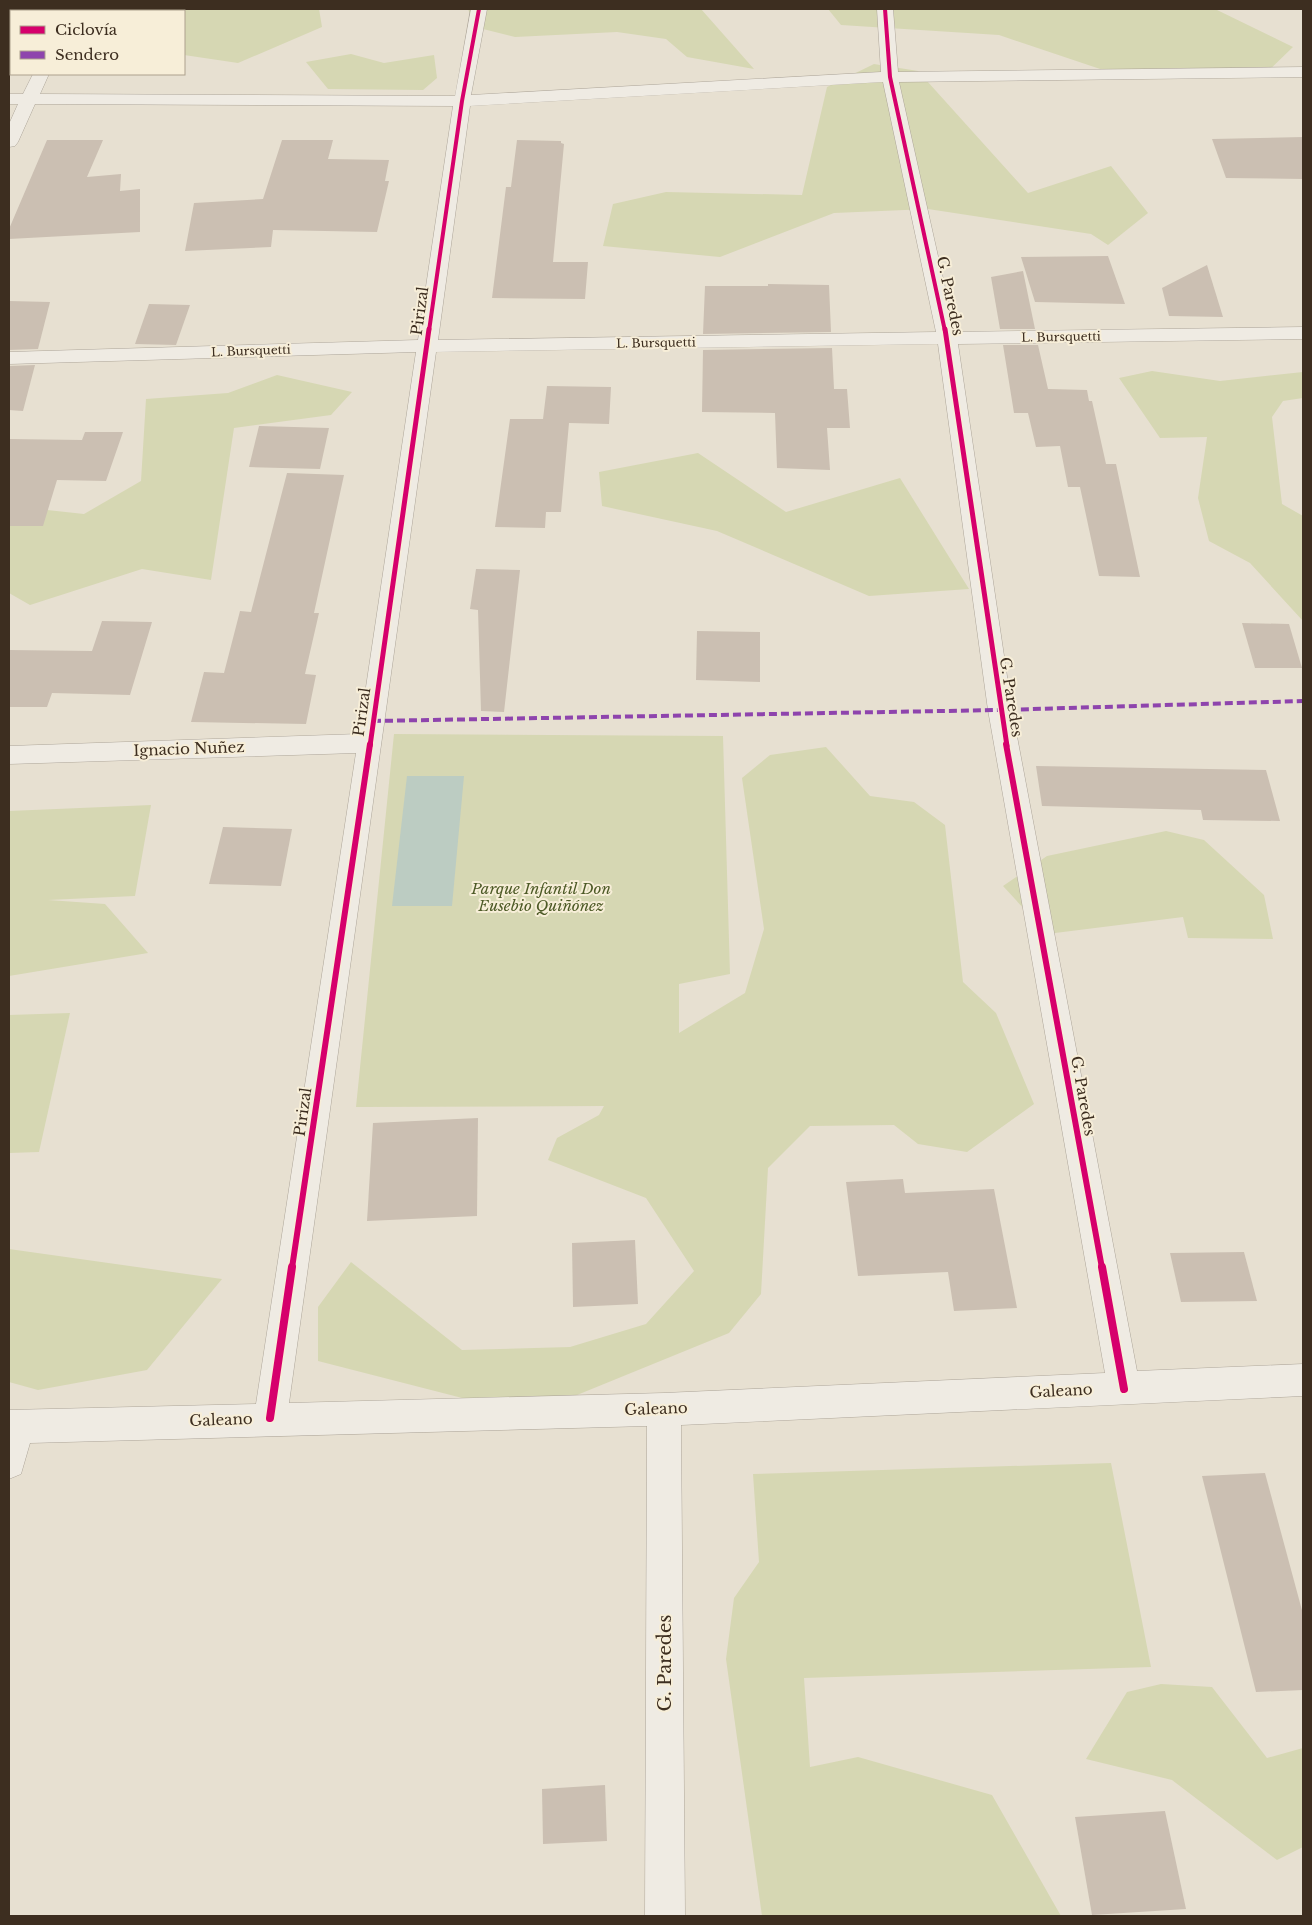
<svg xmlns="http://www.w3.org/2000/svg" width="1312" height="1925" font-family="'Libre Baskerville',serif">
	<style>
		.green { fill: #d6d7b3 }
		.water { fill: #bcccc2 }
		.building { fill: #cbbfb2 }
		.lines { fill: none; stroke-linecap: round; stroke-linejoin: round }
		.minor-casing { stroke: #ada599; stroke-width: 1 }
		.minor { fill: #efebe3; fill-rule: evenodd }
		.quiet { stroke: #8e44ad; stroke-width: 4; stroke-dasharray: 8 4; stroke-linecap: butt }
		.cycleway-far3-casing { stroke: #f7eed8; stroke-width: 5.5 }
		.cycleway-far2-casing { stroke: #f7eed8; stroke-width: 8 }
		.cycleway-far1-casing { stroke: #f7eed8; stroke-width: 9 }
		.cycleway-casing { stroke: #f7eed8; stroke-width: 11 }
		.cycleway-far3 { stroke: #d6006c; stroke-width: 4 }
		.cycleway-far2 { stroke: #d6006c; stroke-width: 5 }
		.cycleway-far1 { stroke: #d6006c; stroke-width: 6 }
		.cycleway { stroke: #d6006c; stroke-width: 8 }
		.labels { text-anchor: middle; stroke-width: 4; stroke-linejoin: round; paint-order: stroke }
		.far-street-label { font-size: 12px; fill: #3d2e20; stroke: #f7eed8 }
		.street-label { font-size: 15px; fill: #3d2e20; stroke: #f7eed8 }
		.park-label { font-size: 15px; font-style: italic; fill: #4d5a26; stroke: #f7eed8 }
		.near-street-label { font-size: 18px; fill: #3d2e20; stroke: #f7eed8 }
	</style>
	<rect width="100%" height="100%" fill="#e7e0d1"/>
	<!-- green -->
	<g class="green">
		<polygon points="124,9 319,9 322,27 238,63 184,55 184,11 122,11"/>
		<polygon points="468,9 701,9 754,69 687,57 666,39 617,32 515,37 475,27"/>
		<polygon points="828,9 1215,9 1293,47 1266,73 1118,75 999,35 841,25"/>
		<polygon points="351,54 384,63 434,55 437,78 423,90 328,89 306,62"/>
		<polygon points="874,64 918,71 1028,193 1111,166 1148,213 1108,245 1091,234 928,209 834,213 720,257 603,246 613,204 666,192 802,195 827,87"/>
		<polygon points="1152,371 1220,381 1303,372 1303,398 1283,401 1272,417 1282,504 1303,516 1303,621 1250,563 1209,541 1198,498 1207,437 1160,438 1119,378"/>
		<polygon points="277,375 352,392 331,415 234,428 211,580 142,569 30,605 9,593 9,524 38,509 84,514 141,481 146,399 228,393"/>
		<polygon points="698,453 786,512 900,478 969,589 869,596 717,531 602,506 599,472"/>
		<polygon points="394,734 723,736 730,974 679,984 679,1033 745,993 764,929 742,778 770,755 826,747 870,796 914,802 945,825 963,982 996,1013 1034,1104 967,1152 918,1144 894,1125 810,1126 768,1168 761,1294 729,1333 528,1415 318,1361 318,1307 351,1262 462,1350 570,1347 646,1324 694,1271 646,1198 548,1160 557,1138 599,1115 604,1106 356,1107"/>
		<polygon points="151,805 135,896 48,900 105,904 148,953 9,976 9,811"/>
		<polygon points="1166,831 1204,840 1264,895 1273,939 1188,938 1183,917 1047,934 1003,886 1047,856"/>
		<polygon points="70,1013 39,1152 9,1153 9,1015"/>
		<polygon points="9,1249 222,1279 147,1370 38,1390 9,1382"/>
		<polygon points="1111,1463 1151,1667 804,1678 810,1767 858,1757 992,1795 1061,1916 762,1916 726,1659 734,1598 759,1562 753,1474"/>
		<polygon points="1161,1684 1212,1687 1267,1758 1303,1748 1303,1847 1277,1860 1172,1780 1086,1759 1127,1692"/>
	</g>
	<!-- water -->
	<polygon class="water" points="407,776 464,776 452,906 392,906"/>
	<!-- building -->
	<g class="building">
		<polygon points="1303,137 1303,179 1226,178 1212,139"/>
		<polygon points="47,140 103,140 87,177 121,174 120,191 140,189 140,232 9,239 9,229"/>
		<polygon points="282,140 333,140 328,159 389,160 385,181 389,181 377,232 273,230 271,247 185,251 194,203 263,199"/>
		<polygon points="517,140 561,141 561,143 564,144 553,262 588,262 585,299 492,298 506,187 511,187"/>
		<polygon points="1108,256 1125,304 1035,302 1021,257"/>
		<polygon points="1207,265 1223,317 1169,316 1162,288"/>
		<polygon points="1023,271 1035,329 1000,329 991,277"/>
		<polygon points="768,284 829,285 831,332 703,334 705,286 768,286"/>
		<polygon points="9,301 50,302 38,349 9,350"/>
		<polygon points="149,304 190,305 176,345 135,344"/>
		<polygon points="1003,345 1038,345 1048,389 1087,390 1089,401 1092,401 1106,464 1116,464 1140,577 1099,576 1080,487 1068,487 1060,446 1036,447 1028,413 1014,413"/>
		<polygon points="832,348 834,389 847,389 850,428 827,428 830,470 777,468 775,413 702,412 703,350"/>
		<polygon points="35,365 23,411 9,410 9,366"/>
		<polygon points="547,386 611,387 609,424 569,423 561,512 546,512 545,528 495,527 510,419 543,419"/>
		<polygon points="259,426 329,428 320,469 249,467"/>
		<polygon points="85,432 123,432 106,481 57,480 43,526 9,526 9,439 82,440"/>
		<polygon points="287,473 344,475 314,613 319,613 305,674 316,675 306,724 191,722 204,672 224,673 240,611 251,612"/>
		<polygon points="476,569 520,570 504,712 481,711 478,610 470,609"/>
		<polygon points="102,621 152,622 130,695 52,693 47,707 9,707 9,650 92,651"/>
		<polygon points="1242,623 1289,624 1302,668 1255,668"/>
		<polygon points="697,631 760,632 760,682 696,680"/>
		<polygon points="1036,766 1266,770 1280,821 1203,820 1201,810 1042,806"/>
		<polygon points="223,827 292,829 281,886 209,884"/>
		<polygon points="478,1118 477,1216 367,1221 373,1123"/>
		<polygon points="903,1179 905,1193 994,1189 1017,1308 954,1311 948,1272 858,1276 846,1182"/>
		<polygon points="635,1240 638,1304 573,1307 572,1243"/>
		<polygon points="1244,1252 1257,1301 1181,1302 1170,1253"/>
		<polygon points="1265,1473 1303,1614 1303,1690 1256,1692 1202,1476"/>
		<polygon points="605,1785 607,1841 543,1844 542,1789"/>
		<polygon points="1165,1811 1186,1909 1092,1915 1075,1817"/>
	</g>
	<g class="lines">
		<!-- minor casing -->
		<g class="minor-casing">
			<g id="minor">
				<polygon points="64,9 80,9 79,11 63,11"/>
				<path d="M471,9H487L471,95L881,72L877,9H893L898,72L1303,67V77L899,82L955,332L1303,327V339L958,344L1012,710L1137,1371L1303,1364V1396L681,1425L685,1916H645L647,1426L30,1443L21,1474L9,1479V1410L256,1404L356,753L9,764V746L359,734L416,352L9,364V352L418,340L453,106L35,104L18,142L15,146L9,147V124L18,104H9V94H23L33,74H49L40,94L455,96ZM883,82L936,332L438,340L470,106ZM938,344L988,710L1105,1373L664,1393L289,1403L436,352Z"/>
			</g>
		</g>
		<!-- minor -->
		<use href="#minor" class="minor"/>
		<!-- quiet -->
		<polyline class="quiet" points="373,721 1000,710 1303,701"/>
		<!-- cycleway-far3 casing -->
		<g class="cycleway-far3-casing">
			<g id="cycleway-far3">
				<polyline points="885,9 890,77 945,331"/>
				<polyline points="429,331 462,101 479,9"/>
			</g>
		</g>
		<!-- cycleway-far2 casing -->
		<g class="cycleway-far2-casing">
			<g id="cycleway-far2">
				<polyline points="945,329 1007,746"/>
				<polyline points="370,746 429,329"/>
			</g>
		</g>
		<!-- cycleway-far1 casing -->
		<g class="cycleway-far1-casing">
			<g id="cycleway-far1">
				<polyline points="1006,744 1102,1268"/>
				<polyline points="292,1268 370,744"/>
			</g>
		</g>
		<!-- cycleway casing -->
		<g class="cycleway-casing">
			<g id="cycleway">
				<polyline points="1102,1267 1124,1389"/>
				<polyline points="270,1418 292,1267"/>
			</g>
		</g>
		<!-- cycleway-far3 -->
		<use href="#cycleway-far3" class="cycleway-far3"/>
		<!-- cycleway-far2 -->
		<use href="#cycleway-far2" class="cycleway-far2"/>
		<!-- cycleway-far1 -->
		<use href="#cycleway-far1" class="cycleway-far1"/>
		<!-- cycleway -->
		<use href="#cycleway" class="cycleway"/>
	</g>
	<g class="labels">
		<!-- far-street labels -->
		<g class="far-street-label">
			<text transform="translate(1061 337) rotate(-1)" y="4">L. Bursquetti</text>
			<text transform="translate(656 343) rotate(-1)" y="4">L. Bursquetti</text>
			<text transform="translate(251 351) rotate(-2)" y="4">L. Bursquetti</text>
		</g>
		<!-- street labels -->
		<g class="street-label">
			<text transform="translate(950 296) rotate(78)" y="5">G. Paredes</text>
			<text transform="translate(420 311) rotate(-82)" y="5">Pirizal</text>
			<text transform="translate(1011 697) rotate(81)" y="5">G. Paredes</text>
			<text transform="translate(362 712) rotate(-82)" y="5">Pirizal</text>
			<text transform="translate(189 749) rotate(-2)" y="5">Ignacio Nuñez</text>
			<text transform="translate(1083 1096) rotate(80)" y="5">G. Paredes</text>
			<text transform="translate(303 1112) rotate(-82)" y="5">Pirizal</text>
			<text transform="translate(1061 1391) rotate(-3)" y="5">Galeano</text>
			<text transform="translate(656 1409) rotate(-2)" y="5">Galeano</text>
			<text transform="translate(221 1420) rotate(-2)" y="5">Galeano</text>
		</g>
		<!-- park labels -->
		<g class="park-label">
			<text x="541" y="894">Parque Infantil Don<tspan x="541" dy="17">Eusebio Quiñónez</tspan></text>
		</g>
		<!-- near-street labels -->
		<g class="near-street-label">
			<text transform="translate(665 1663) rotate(-90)" y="6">G. Paredes</text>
		</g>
	</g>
	<!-- border -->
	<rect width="1312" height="1925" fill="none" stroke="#3d2e20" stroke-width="20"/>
	<!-- legend -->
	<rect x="10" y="10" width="175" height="65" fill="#f7eed8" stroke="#ada18e"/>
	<rect x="20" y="26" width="25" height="8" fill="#d6006c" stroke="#ada18e"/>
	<text x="55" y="35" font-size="15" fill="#3d2e20">Ciclovía</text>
	<rect x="20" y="51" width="25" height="8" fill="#8e44ad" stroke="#ada18e"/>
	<text x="55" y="60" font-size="15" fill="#3d2e20">Sendero</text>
</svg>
